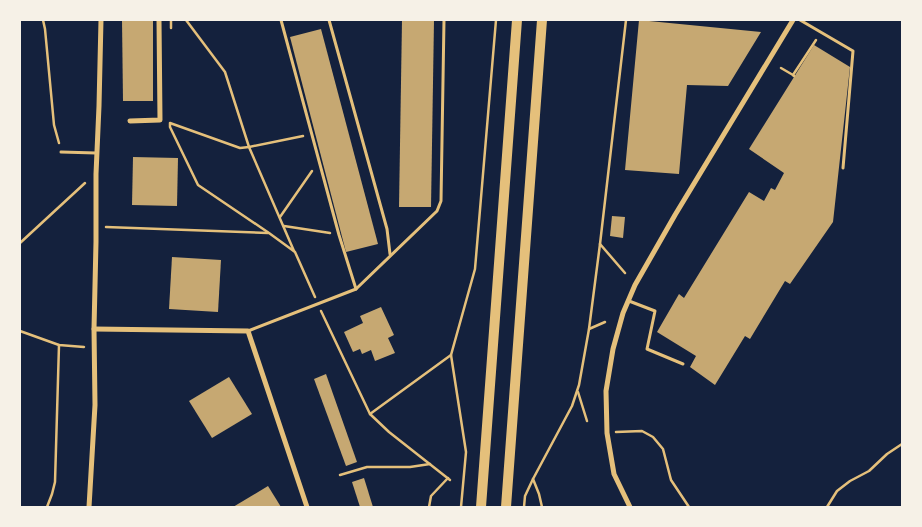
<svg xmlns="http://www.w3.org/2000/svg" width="922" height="527" font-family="Ubuntu,sans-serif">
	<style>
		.building { fill: #c6a872 }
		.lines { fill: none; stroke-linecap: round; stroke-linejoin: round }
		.path { stroke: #e5c07b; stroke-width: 2.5 }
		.service { stroke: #e5c07b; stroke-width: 3 }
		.minor { stroke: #e5c07b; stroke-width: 5 }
		.secondary { stroke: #e5c07b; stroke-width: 10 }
	</style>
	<rect width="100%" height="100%" fill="#14213d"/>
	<!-- building -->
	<g class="building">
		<polygon points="122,20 153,20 153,101 123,101"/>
		<polygon points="402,20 434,20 431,207 399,207"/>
		<polygon points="639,20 761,32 728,86 687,85 679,174 625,170"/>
		<polygon points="321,29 378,244 346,252 290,37"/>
		<polygon points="814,45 850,67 833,222 790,284 785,281 750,339 745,336 715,385 690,367 696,356 657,332 679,294 684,298 749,192 764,201 771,188 775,190 784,173 749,149"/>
		<polygon points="133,157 178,158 177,206 132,205"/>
		<polygon points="612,216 625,217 623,238 610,236"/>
		<polygon points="172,257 221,260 218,312 169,309"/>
		<polygon points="381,307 394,335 388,338 395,353 375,361 371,350 362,354 360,349 353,352 344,332 363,323 360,316"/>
		<polygon points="326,374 357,462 346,466 314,379"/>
		<polygon points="229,377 252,414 212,438 189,401"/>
		<polygon points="364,478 373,507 360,507 352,482"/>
		<polygon points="268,486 281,507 233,507"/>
	</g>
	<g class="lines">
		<!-- path -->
		<g class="path">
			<polyline points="43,20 45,29 54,125 59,143"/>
			<polyline points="186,20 225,72 249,147 294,251"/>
			<polyline points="171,28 171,20"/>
			<polyline points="781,68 793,75"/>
			<polyline points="794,76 793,75 816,40"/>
			<polyline points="170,123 240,148 249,147 303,136"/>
			<polyline points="170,124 170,127 198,185 269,233 295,252 315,297"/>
			<polyline points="280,217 312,171"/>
			<polyline points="284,226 330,233"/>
			<polyline points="106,227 268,233"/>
			<polyline points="20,243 85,183"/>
			<polyline points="600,244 625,273"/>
			<polyline points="321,311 370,414 389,432 450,480"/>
			<polyline points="589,329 605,322"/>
			<polyline points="20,331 59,345 84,347"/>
			<polyline points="578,392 587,421"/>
			<polyline points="370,414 451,355"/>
			<polyline points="616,432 642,431 653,437 663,449 671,480 689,507"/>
			<polyline points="340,475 367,467 410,467 430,464"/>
			<polyline points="533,479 539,494 542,507"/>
			<polyline points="47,507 52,494 55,482 59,345"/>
			<polyline points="429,507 431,496 448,478"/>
			<polyline points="461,507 466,452 451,355 475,269 496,20"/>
			<polyline points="524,507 525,496 533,479 572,406 579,385 589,329 600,244 626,20"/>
			<polyline points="827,507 837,491 850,481 869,471 887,454 902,444"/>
		</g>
		<!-- service -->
		<g class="service">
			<polyline points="329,20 387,229 390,254"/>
			<polyline points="800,20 853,51 843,168"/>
			<polyline points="61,152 96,153"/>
			<polyline points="356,289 437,211 441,201 444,20"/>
			<polyline points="629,301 655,311 647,349 683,364"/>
			<polyline points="248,331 356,289 339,235 281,20"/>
		</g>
		<!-- minor -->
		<g class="minor">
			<polyline points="130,121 160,120 159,20"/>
			<polyline points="94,329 248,331 307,507"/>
			<polyline points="89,507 95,405 94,329 96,242 96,174 99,106 101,20"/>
			<polyline points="630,507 614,474 607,433 606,391 613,349 623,313 635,285 675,215 793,20"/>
		</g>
		<!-- secondary -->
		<g class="secondary">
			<polyline points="481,507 517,20"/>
			<polyline points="506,507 542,20"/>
		</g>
	</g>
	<!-- border -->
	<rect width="922" height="527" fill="none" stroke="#f6f1e7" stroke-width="42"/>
</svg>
